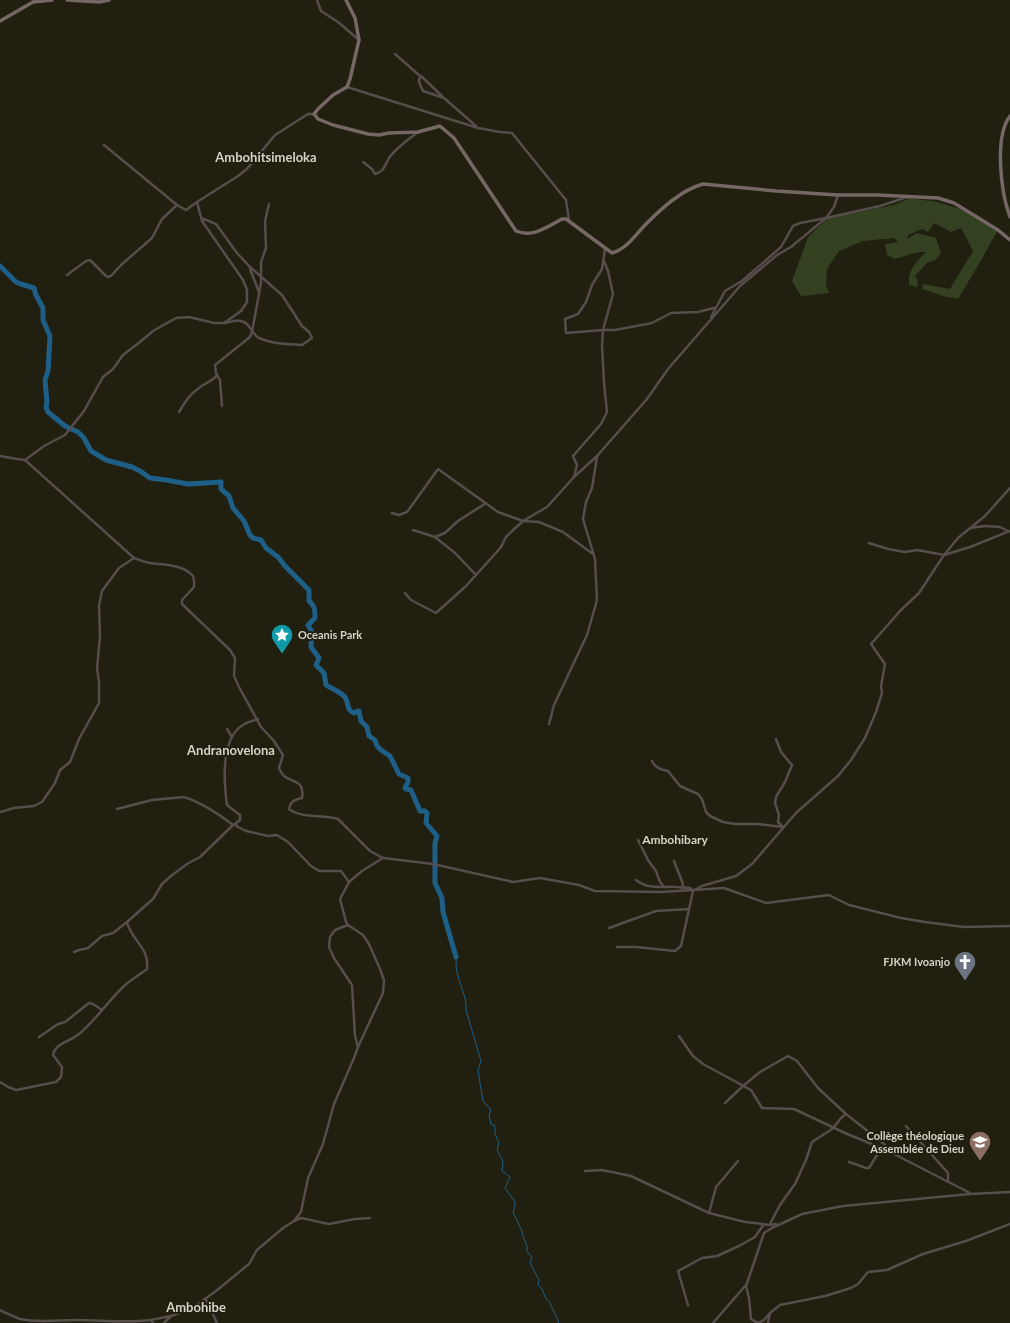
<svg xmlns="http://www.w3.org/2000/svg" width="1010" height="1323" font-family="Lato,sans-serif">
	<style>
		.green { fill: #334121 }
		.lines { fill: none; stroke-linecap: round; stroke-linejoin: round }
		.stream { stroke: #1d5f86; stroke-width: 1 }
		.river { stroke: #1d5f86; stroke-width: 5 }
		.street { stroke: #564d4c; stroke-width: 2.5 }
		.secondary { stroke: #756765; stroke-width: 3.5 }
		.labels { text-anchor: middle; stroke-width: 4; stroke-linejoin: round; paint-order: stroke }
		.poi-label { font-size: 11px; font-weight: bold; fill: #d4d2c8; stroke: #211f0f; text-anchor: end }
		.neighbourhood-label { font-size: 12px; font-weight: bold; fill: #d4d2c8; stroke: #211f0f }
		.quarter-label { font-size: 13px; font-weight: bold; fill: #d4d2c8; stroke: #211f0f }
	</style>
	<rect width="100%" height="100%" fill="#211f0f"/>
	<!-- green -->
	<path class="green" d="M910,198L937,202L960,209L998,230L980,262L958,299L943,296L922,289L923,284L950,289L973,251L961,228L951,232L934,223L928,232L922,229L908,235L907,239L917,233L936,238L941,253L935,260L927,263L915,276L918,281L917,287L909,285C908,269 915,263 926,252C914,251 906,257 894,259L887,255L885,244L898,242L894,238L863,241L839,251L827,269L826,285L829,293L801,296L792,281L808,237L828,218L894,205Z"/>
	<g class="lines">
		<!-- stream -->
		<path class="stream" d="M456,957C456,963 456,970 458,976C461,988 467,998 466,1010L481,1061L478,1071L483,1101L491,1110L489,1115L491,1124L495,1126V1134L499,1143L497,1150L503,1161L502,1171L510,1177L505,1188L515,1202V1206L513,1212L521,1229L524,1239L527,1246V1251L532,1258L530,1263L539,1280L538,1285L542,1289L546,1299L549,1301L559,1323"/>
		<!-- river -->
		<path class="river" d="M0,266L16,282L21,284L34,288L36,295L43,308V320L50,336L48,371L45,380L47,402L46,408L48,412L65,426L78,432L84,438L91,451L106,460L132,467L140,471L150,478L166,480L188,484L221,482V489L229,496L233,508L244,521L250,535L253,538L261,540L266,548L278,557L285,566L309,590V601C315,606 315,610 315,618L308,625L312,632L311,647L319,658L316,665L324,673L326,685C332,689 339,691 345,697C349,703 346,710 354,713L358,711H359L361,721L367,727L369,736L375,740L377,746L381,750L390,756L399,774L408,778V782L405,788L406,789L411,790L420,811H425L427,813L426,823L437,836L435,843V883L442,898L443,912L456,957"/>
		<!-- street -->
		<g class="street">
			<polyline points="317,0 321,11 338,22 359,40"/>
			<polyline points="395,54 420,76 419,82 423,91 444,98 476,126"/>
			<polyline points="421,76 442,96"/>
			<polyline points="347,87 478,128 500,132 512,133 566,200 569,220"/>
			<polyline points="104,145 177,205"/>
			<path d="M363,162L372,169L375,174C384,172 385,165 389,158C395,149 409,139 418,132"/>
			<path d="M202,221L204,219L216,224L237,253L250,267L282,295L302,326L309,332L312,338L302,345C288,344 272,344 259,338C251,334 250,322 241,321C236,320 230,322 225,323"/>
			<polyline points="604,261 608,271 613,294 603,330 615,330 652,323 671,313 698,312 714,308"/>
			<polyline points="250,267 250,269 259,292"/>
			<polyline points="67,275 86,261 90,260 107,277 111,276 121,265 152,238 162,219 177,205 186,210 197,202"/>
			<polyline points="711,317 725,291 742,281 781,247 793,226 800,223 826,218 834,207 838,195"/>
			<polyline points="222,406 220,380 216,373 215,365 250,337 252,332 261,283 261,262 266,248 265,221 269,204"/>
			<path d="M179,412C185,402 190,394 199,388C205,383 213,381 217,375"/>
			<path d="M0,456L17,459L25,460L134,558C139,560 144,562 150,563C162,565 182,564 192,575C195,578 194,583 194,587L182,600V604L230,650L235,658L234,676L239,687L261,727L274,741L283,755L279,768C280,770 282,774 284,776C293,783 305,780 302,798C294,800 291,801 289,809C302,819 323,814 338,819L370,851L383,858L433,864L513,882L540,878L579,885L595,891L662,892L724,888L766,903L829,895L849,905L901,918L925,922L964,927L1010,926"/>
			<polyline points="25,460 44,446 65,435 84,411 103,377 113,369 123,355 140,342 153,331 176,318 189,317 214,323 224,323 241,311 247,302 247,290 243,280 202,221 197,202 238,176 247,169 275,135 308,114 314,114"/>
			<polyline points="574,477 577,465 573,456 601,424 607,412 604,383 602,345 603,330 566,333 565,319 578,314 586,302 592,285 602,269 605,249"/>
			<polyline points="392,513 399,515 407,512 438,469 498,512 523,521 539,522 563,532 593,554"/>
			<polyline points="970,528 985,526 1000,527 1008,531"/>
			<polyline points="413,530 435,537 445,533 458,521 486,503"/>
			<polyline points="869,543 888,549 905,552 917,550 944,555 958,538 985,516 1010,488"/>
			<polyline points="476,575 495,554 501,547 506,537 512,531 523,521 547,507 574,477 597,456 647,399 668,369 740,286 777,255 791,247 826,218 880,206 907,197"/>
			<polyline points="405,593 411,600 436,613 465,587 476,575 455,553 435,537"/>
			<polyline points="549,724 554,705 587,635 597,600 595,559 583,519 586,502 592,488 597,457"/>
			<polyline points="227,729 232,737"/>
			<polyline points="776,739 781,752 792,765 785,782 776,797 775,803 779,815 778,822 782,826"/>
			<path d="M652,761C655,768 661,770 668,771L680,786L698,794L702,799L706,812L710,816L723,822L735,824H758L783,827"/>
			<path d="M117,809L152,800L184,797C200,802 220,815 233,825"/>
			<polyline points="0,812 14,808 34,806 42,802 55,783 60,770 70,762 79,739 99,703 99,682 97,668 100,637 99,605 102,591 119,568 134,558"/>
			<polyline points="235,824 238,827 246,831 268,836 277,835 288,842 311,866 319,871 341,871 349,882"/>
			<polyline points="638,840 648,860 656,871 660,882 664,887"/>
			<polyline points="674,861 683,884 682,888"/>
			<path d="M636,880C648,890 664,886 677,887C682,887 686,888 690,888L693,891"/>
			<polyline points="348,925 363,935 369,944 380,969 384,980 383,993 358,1047"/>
			<polyline points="609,928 656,911 689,909"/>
			<polyline points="617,947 636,947 675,951 681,946 693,891 702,886 736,876 752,864 796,813 838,776 851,760 865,738 876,712 882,693 881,686 885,664 871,644 901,610 919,593 944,555 970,547 1010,531"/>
			<polyline points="74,952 79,950 88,948 102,936 113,933 127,922"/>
			<polyline points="679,1036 693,1056 703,1064 751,1090 762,1108 794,1109 845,1133 888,1151"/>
			<polyline points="39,1037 58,1024 65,1022 89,1003 93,1004 102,1010"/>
			<path d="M0,1082L8,1087L16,1090L56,1082L61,1077L62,1067L53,1055C55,1043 71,1041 79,1034C96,1020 108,1001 124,986C131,980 139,975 147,969C150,948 131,940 127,922L153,899L162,884L171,876L187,864L200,857L231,827L240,820V815L227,805C224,783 220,739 243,725C247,722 253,721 258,719"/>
			<polyline points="725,1103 743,1086 760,1072 788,1056 797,1061 818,1088 846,1114 884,1144 890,1152 970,1193"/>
			<polyline points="906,1126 948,1173 948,1181"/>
			<polyline points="849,1162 866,1168 869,1168 882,1147"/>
			<polyline points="585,1171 602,1170 631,1176 709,1213 745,1222 755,1223 769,1225 776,1224"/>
			<polyline points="709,1213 716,1187 738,1161"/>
			<polyline points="294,1221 301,1218 329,1224 355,1219 370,1218"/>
			<polyline points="770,1224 780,1205 795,1184 806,1160 812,1142 832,1129 842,1117 846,1114"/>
			<polyline points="205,1299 208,1303 217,1323"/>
			<polyline points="688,1305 678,1271 702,1258 717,1256 739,1246 755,1237 764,1224"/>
			<path d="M0,1310C6,1313 13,1316 20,1319C38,1323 58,1320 77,1320C102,1320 126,1323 151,1320L153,1323"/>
			<polyline points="770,1313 764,1320 758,1323 751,1319 749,1298 746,1286 764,1233 772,1228 802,1214 843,1206 970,1194 1010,1192"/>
			<polyline points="151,1320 171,1316"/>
			<polyline points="164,1323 171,1316 191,1309 216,1291 249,1264 257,1250 283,1228 294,1221 301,1212 308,1178 323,1144 334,1104 354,1058 358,1047 355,1036 352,985 334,958 329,947 330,937 335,930 348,925 346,922 340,899 349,882 362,871 383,858"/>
			<polyline points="713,1323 745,1286"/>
			<polyline points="768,1323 770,1313 780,1305 825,1296 851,1288 858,1284 868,1272 887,1270 923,1254 966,1241 1010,1224"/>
		</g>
		<!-- secondary -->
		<g class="secondary">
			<polyline points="67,0 99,2 109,0"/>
			<path d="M346,0L355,18L359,40L350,79L347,87L333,95L318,109L314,114L318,119L333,125L368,134L379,135L389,133L418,132L440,126L454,138L516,231C533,238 547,227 562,219H566L612,253C626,249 635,236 645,225C661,209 681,190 703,184L776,191L838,195H878L938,198L954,203L998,230L1010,240"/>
			<polyline points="0,21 33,2 52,0"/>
			<path d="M1010,116C994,137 1001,193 1010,217"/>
		</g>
	</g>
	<!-- icons -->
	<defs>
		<g id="sight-pin" transform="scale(1.15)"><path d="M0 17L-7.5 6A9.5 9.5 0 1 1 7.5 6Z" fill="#0f9aa8" stroke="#211f0f"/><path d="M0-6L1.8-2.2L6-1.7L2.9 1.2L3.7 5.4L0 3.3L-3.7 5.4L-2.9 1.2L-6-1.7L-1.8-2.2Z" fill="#fff"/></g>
		<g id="church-pin" transform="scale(1.15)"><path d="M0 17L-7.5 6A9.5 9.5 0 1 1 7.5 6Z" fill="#6b7280" stroke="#211f0f"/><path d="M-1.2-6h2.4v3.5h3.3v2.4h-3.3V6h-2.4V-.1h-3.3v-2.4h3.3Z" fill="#fff"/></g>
		<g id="university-pin" transform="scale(1.15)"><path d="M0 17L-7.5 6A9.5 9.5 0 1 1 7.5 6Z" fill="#8d6e63" stroke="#211f0f"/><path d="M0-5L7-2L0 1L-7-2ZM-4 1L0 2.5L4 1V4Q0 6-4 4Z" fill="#fff"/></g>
	</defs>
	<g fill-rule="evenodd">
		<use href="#sight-pin" x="282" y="635"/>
		<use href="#church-pin" x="965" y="962"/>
		<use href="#university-pin" x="980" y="1142"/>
	</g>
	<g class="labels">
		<!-- poi labels -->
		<g class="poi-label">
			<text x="298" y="639" text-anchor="start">Oceanis Park</text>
			<text x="950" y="966">FJKM Ivoanjo</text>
			<text x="964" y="1140">Collège théologique<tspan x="964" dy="13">Assemblée de Dieu</tspan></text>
		</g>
		<!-- neighbourhood labels -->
		<g class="neighbourhood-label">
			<text x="675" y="844">Ambohibary</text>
		</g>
		<!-- quarter labels -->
		<g class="quarter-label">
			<text x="266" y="162">Ambohitsimeloka</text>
			<text x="231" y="755">Andranovelona</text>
			<text x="196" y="1312">Ambohibe</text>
		</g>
	</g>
</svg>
